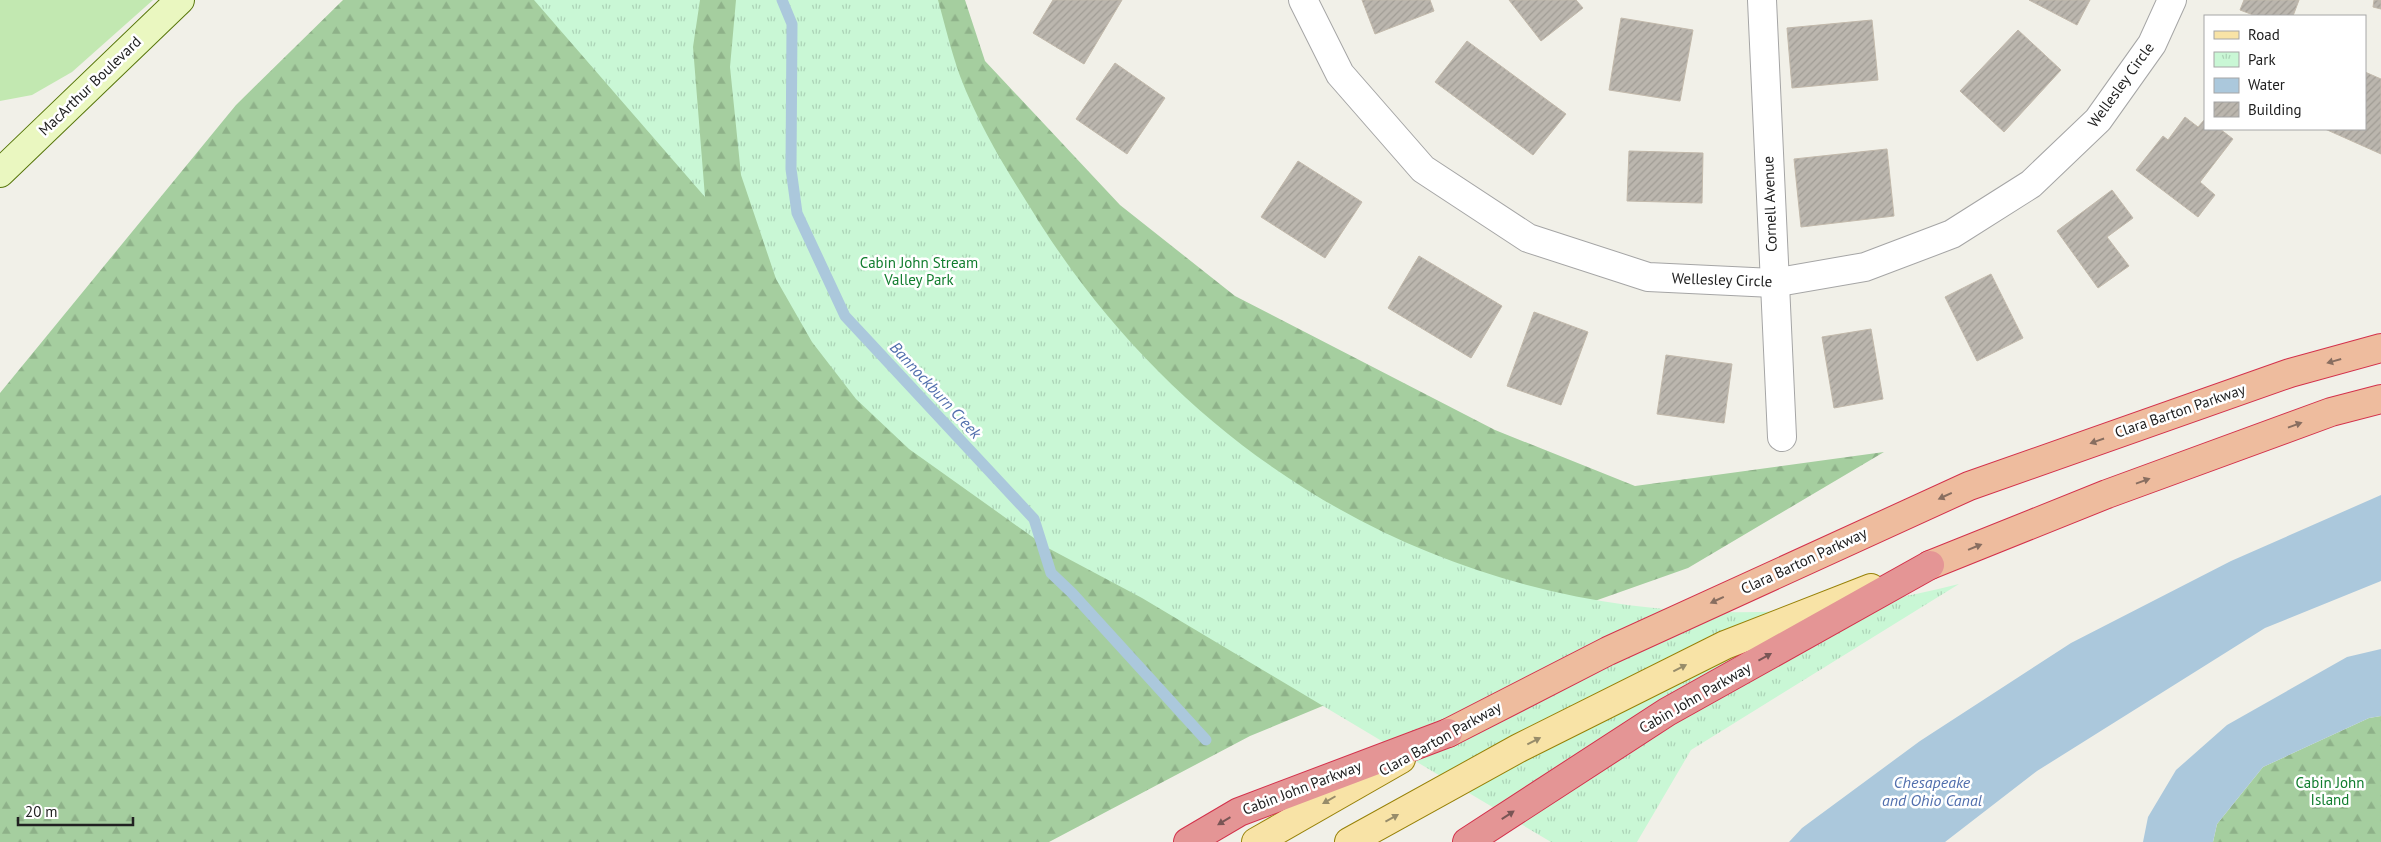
<svg xmlns="http://www.w3.org/2000/svg" width="2381" height="842" font-family="'PT Sans',sans-serif">
	<style>
		.grass { fill: #c2e8b1 }
		.forest { fill: url(#forest-firs) }
		.park { fill: url(#park-tufts) }
		.water { fill: #abc8dc }
		.lines { fill: none; stroke-linecap: round; stroke-linejoin: round }
		.stream { stroke: #abc8dc; stroke-width: 11 }
		.building { fill: url(#building-hatch); stroke: #c2b9ab }
		.minor-casing { stroke: #a5a5a5; stroke-width: 30 }
		.secondary-casing { stroke: #57760a; stroke-width: 30 }
		.primary-casing { stroke: #978107; stroke-width: 30 }
		.trunk-casing { stroke: #d3314b; stroke-width: 30 }
		.motorway-casing { stroke: #d3314b; stroke-width: 30 }
		.minor { stroke: #fff; stroke-width: 28 }
		.secondary { stroke: #eaf7c0; stroke-width: 28 }
		.primary { stroke: #f8e3a6; stroke-width: 28 }
		.trunk { stroke: #eebc9e; stroke-width: 28 }
		.motorway { stroke: #e49595; stroke-width: 28 }
		.oneway { fill: #886e60 }
		.oneway2 { fill: #795555 }
		.oneway3 { fill: #978c6a }
		.labels { text-anchor: middle; stroke-width: 5; stroke-linejoin: round; paint-order: stroke }
		.street-label { font-size: 15px; fill: #212121; stroke: #fff }
		.park-label { font-size: 15px; fill: #117d2e; stroke: #fff }
		.water-label { font-size: 16px; font-style: italic; fill: #516fad; stroke: #fff }
	</style>
	<defs>
		<pattern id="forest-firs" width="22" height="20" patternUnits="userSpaceOnUse" patternTransform="scale(1.25)"><rect width="22" height="20" fill="#a5ce9f"/><path d="M5 1l3.5 6h-7zM16 11l3.5 6h-7z" fill="#8eb189"/></pattern>
		<pattern id="park-tufts" width="24" height="20" patternUnits="userSpaceOnUse" patternTransform="scale(1.25)"><rect width="24" height="20" fill="#c9f7d5"/><path d="M3 7l-1-3M5 7V3M7 7l1-3M15 17l-1-3M17 17v-4M19 17l1-3" fill="none" stroke="#acd3b7"/></pattern>
		<pattern id="building-hatch" width="6" height="6" patternUnits="userSpaceOnUse" patternTransform="scale(1.25)"><rect width="6" height="6" fill="#bbb6ae"/><path d="M-1 1l2-2M0 6l6-6M5 7l2-2" fill="none" stroke="#a09c95"/></pattern>
	</defs>
	<rect width="100%" height="100%" fill="#f1f0e8"/>
	<!-- grass -->
	<polygon class="grass" points="0,0 153,0 72,72 32,95 0,101"/>
	<!-- forest -->
	<g class="forest">
		<polygon points="343,0 965,0 985,61 1120,205 1235,296 1495,430 1635,486 1884,452 1688,568 1465,647 1250,736 1049,842 0,842 0,393 236,105"/>
		<polygon points="2381,716 2381,842 2213,842 2217,824 2263,767 2369,718"/>
	</g>
	<!-- park -->
	<g class="park">
		<polygon points="534,0 700,0 693,47 705,197"/>
		<path d="M736,0H938C945,25 951,51 960,76C980,129 1011,177 1041,225C1243,539 1598,676 1959,584L1691,750L1637,842H1551L1142,598L1048,548L909,449L856,399L812,342L776,279L741,175L730,67Z"/>
	</g>
	<!-- water -->
	<g class="water">
		<polygon points="2381,495 2381,581 2265,628 2037,771 1945,842 1789,842 1802,828 1920,741 2071,643 2231,561"/>
		<polygon points="2381,649 2381,716 2369,718 2263,767 2217,824 2213,842 2143,842 2148,817 2176,770 2227,725 2347,657"/>
	</g>
	<g class="lines">
		<!-- stream -->
		<polyline class="stream" points="782,0 792,24 791,169 797,213 845,316 1034,519 1051,573 1072,593 1206,740"/>
	</g>
	<!-- building -->
	<g class="building">
		<polygon points="1053,0 1122,0 1084,64 1033,33"/>
		<polygon points="1362,0 1430,0 1434,11 1375,34"/>
		<polygon points="1509,0 1576,0 1583,8 1541,41"/>
		<polygon points="2029,0 2090,0 2077,25"/>
		<polygon points="2244,0 2299,0 2293,16 2256,16 2240,10"/>
		<polygon points="2374,0 2381,0 2381,9 2373,7"/>
		<polygon points="1621,18 1693,30 1680,101 1609,90"/>
		<polygon points="1872,20 1878,80 1792,88 1787,28"/>
		<polygon points="2018,30 2061,70 2004,132 1960,91"/>
		<polygon points="1467,41 1566,114 1533,155 1435,82"/>
		<polygon points="1115,63 1165,98 1127,154 1076,119"/>
		<polygon points="2365,72 2381,79 2381,154 2325,129 2365,129"/>
		<polygon points="2185,117 2198,127 2205,119 2205,129 2220,129 2233,139 2200,182 2215,195 2198,217 2136,170 2163,136 2168,140"/>
		<polygon points="1887,149 1894,216 1801,227 1794,159"/>
		<polygon points="1629,151 1703,153 1702,203 1627,201"/>
		<polygon points="1298,161 1362,202 1325,258 1261,217"/>
		<polygon points="2112,190 2133,218 2107,237 2129,266 2098,288 2057,231"/>
		<polygon points="1419,256 1502,306 1471,358 1388,308"/>
		<polygon points="1991,274 2023,338 1977,361 1945,297"/>
		<polygon points="1534,312 1588,332 1561,405 1507,386"/>
		<polygon points="1871,329 1883,399 1834,408 1822,337"/>
		<polygon points="1666,355 1732,364 1724,423 1657,414"/>
	</g>
	<g class="lines">
		<!-- minor casing -->
		<g class="minor-casing">
			<g id="minor">
				<polyline points="1303,0 1340,74 1423,169 1528,238 1648,277 1773,283 1865,267 1952,234 2031,184 2098,120 2152,44 2172,0"/>
				<polyline points="1762,0 1782,437"/>
			</g>
		</g>
		<!-- secondary casing -->
		<g class="secondary-casing">
			<polyline id="secondary" points="0,173 180,0"/>
		</g>
		<!-- primary casing -->
		<g class="primary-casing">
			<g id="primary">
				<polyline points="1256,842 1401,759"/>
				<polyline points="1349,842 1519,748 1725,645 1871,588"/>
			</g>
		</g>
		<!-- trunk casing -->
		<g class="trunk-casing">
			<g id="trunk">
				<polyline points="1930,565 2107,494 2331,412 2381,399"/>
				<polyline points="1448,733 1608,651 1969,486 2290,373 2381,348"/>
			</g>
		</g>
		<!-- motorway casing -->
		<g class="motorway-casing">
			<g id="motorway">
				<polyline points="1188,842 1239,812 1448,733"/>
				<polyline points="1467,842 1667,712 1930,565"/>
			</g>
		</g>
		<!-- minor -->
		<use href="#minor" class="minor"/>
		<!-- secondary -->
		<use href="#secondary" class="secondary"/>
		<!-- primary -->
		<use href="#primary" class="primary"/>
		<!-- trunk -->
		<use href="#trunk" class="trunk"/>
		<!-- motorway -->
		<use href="#motorway" class="motorway"/>
	</g>
	<!-- one-way arrows -->
	<defs><path id="oneway-solid" d="M-6-.8H1V-3.2L6.5 0L1 3.2V.8H-6Z" transform="scale(1.25)"/></defs>
	<g class="oneway">
		<use href="#oneway-solid" transform="translate(2334 361) rotate(164)"/>
		<use href="#oneway-solid" transform="translate(2295 425) rotate(-20)"/>
		<use href="#oneway-solid" transform="translate(2097 441) rotate(161)"/>
		<use href="#oneway-solid" transform="translate(2143 481) rotate(-20)"/>
		<use href="#oneway-solid" transform="translate(1945 496) rotate(155)"/>
		<use href="#oneway-solid" transform="translate(1975 547) rotate(-22)"/>
		<use href="#oneway-solid" transform="translate(1717 600) rotate(155)"/>
	</g>
	<g class="oneway2">
		<use href="#oneway-solid" transform="translate(1765 657) rotate(-29)"/>
		<use href="#oneway-solid" transform="translate(1508 815) rotate(-33)"/>
		<use href="#oneway-solid" transform="translate(1224 821) rotate(149)"/>
	</g>
	<g class="oneway3">
		<use href="#oneway-solid" transform="translate(1680 668) rotate(-27)"/>
		<use href="#oneway-solid" transform="translate(1534 741) rotate(-27)"/>
		<use href="#oneway-solid" transform="translate(1329 800) rotate(150)"/>
		<use href="#oneway-solid" transform="translate(1392 818) rotate(-29)"/>
	</g>
	<g class="labels">
		<!-- street labels -->
		<g class="street-label">
			<text transform="translate(2121 85) rotate(-54)" y="5">Wellesley Circle</text>
			<text transform="translate(90 86) rotate(-44)" y="5">MacArthur Boulevard</text>
			<text transform="translate(1770 204) rotate(-92)" y="5">Cornell Avenue</text>
			<text transform="translate(1722 280) rotate(2)" y="5">Wellesley Circle</text>
			<text transform="translate(2180 411) rotate(-19)" y="5">Clara Barton Parkway</text>
			<text transform="translate(1804 561) rotate(-25)" y="5">Clara Barton Parkway</text>
			<text transform="translate(1695 698) rotate(-30)" y="5">Cabin John Parkway</text>
			<text transform="translate(1440 739) rotate(-29)" y="5">Clara Barton Parkway</text>
			<text transform="translate(1302 788) rotate(-21)" y="5">Cabin John Parkway</text>
		</g>
		<!-- park labels -->
		<g class="park-label">
			<text x="919" y="268">Cabin John Stream<tspan x="919" dy="17">Valley Park</tspan></text>
			<text x="2330" y="788">Cabin John<tspan x="2330" dy="17">Island</tspan></text>
		</g>
		<!-- water labels -->
		<g class="water-label">
			<text transform="translate(936 390) rotate(47)" y="6">Bannockburn Creek</text>
			<text x="1932" y="788">Chesapeake<tspan x="1932" dy="18">and Ohio Canal</tspan></text>
		</g>
	</g>
	<!-- legend -->
	<rect x="2204" y="15" width="162" height="115" fill="#ffffff" stroke="#a6a6a6"/>
	<rect x="2214" y="31" width="25" height="8" fill="#f8e3a6" stroke="#a6a6a6"/>
	<text x="2248" y="40" font-size="15" fill="#212121">Road</text>
	<rect x="2214" y="52" width="25" height="15" fill="url(#park-tufts)" stroke="#a6a6a6"/>
	<text x="2248" y="65" font-size="15" fill="#212121">Park</text>
	<rect x="2214" y="78" width="25" height="15" fill="#abc8dc" stroke="#a6a6a6"/>
	<text x="2248" y="90" font-size="15" fill="#212121">Water</text>
	<rect x="2214" y="102" width="25" height="15" fill="url(#building-hatch)" stroke="#a6a6a6"/>
	<text x="2248" y="115" font-size="15" fill="#212121">Building</text>
	<!-- scale -->
	<path d="M18 817v8h115v-8" fill="none" stroke="#212121" stroke-width="2.5"/>
	<text x="25" y="817" font-size="15" fill="#212121" stroke="#ffffff" stroke-width="4" paint-order="stroke">20 m</text>
</svg>
